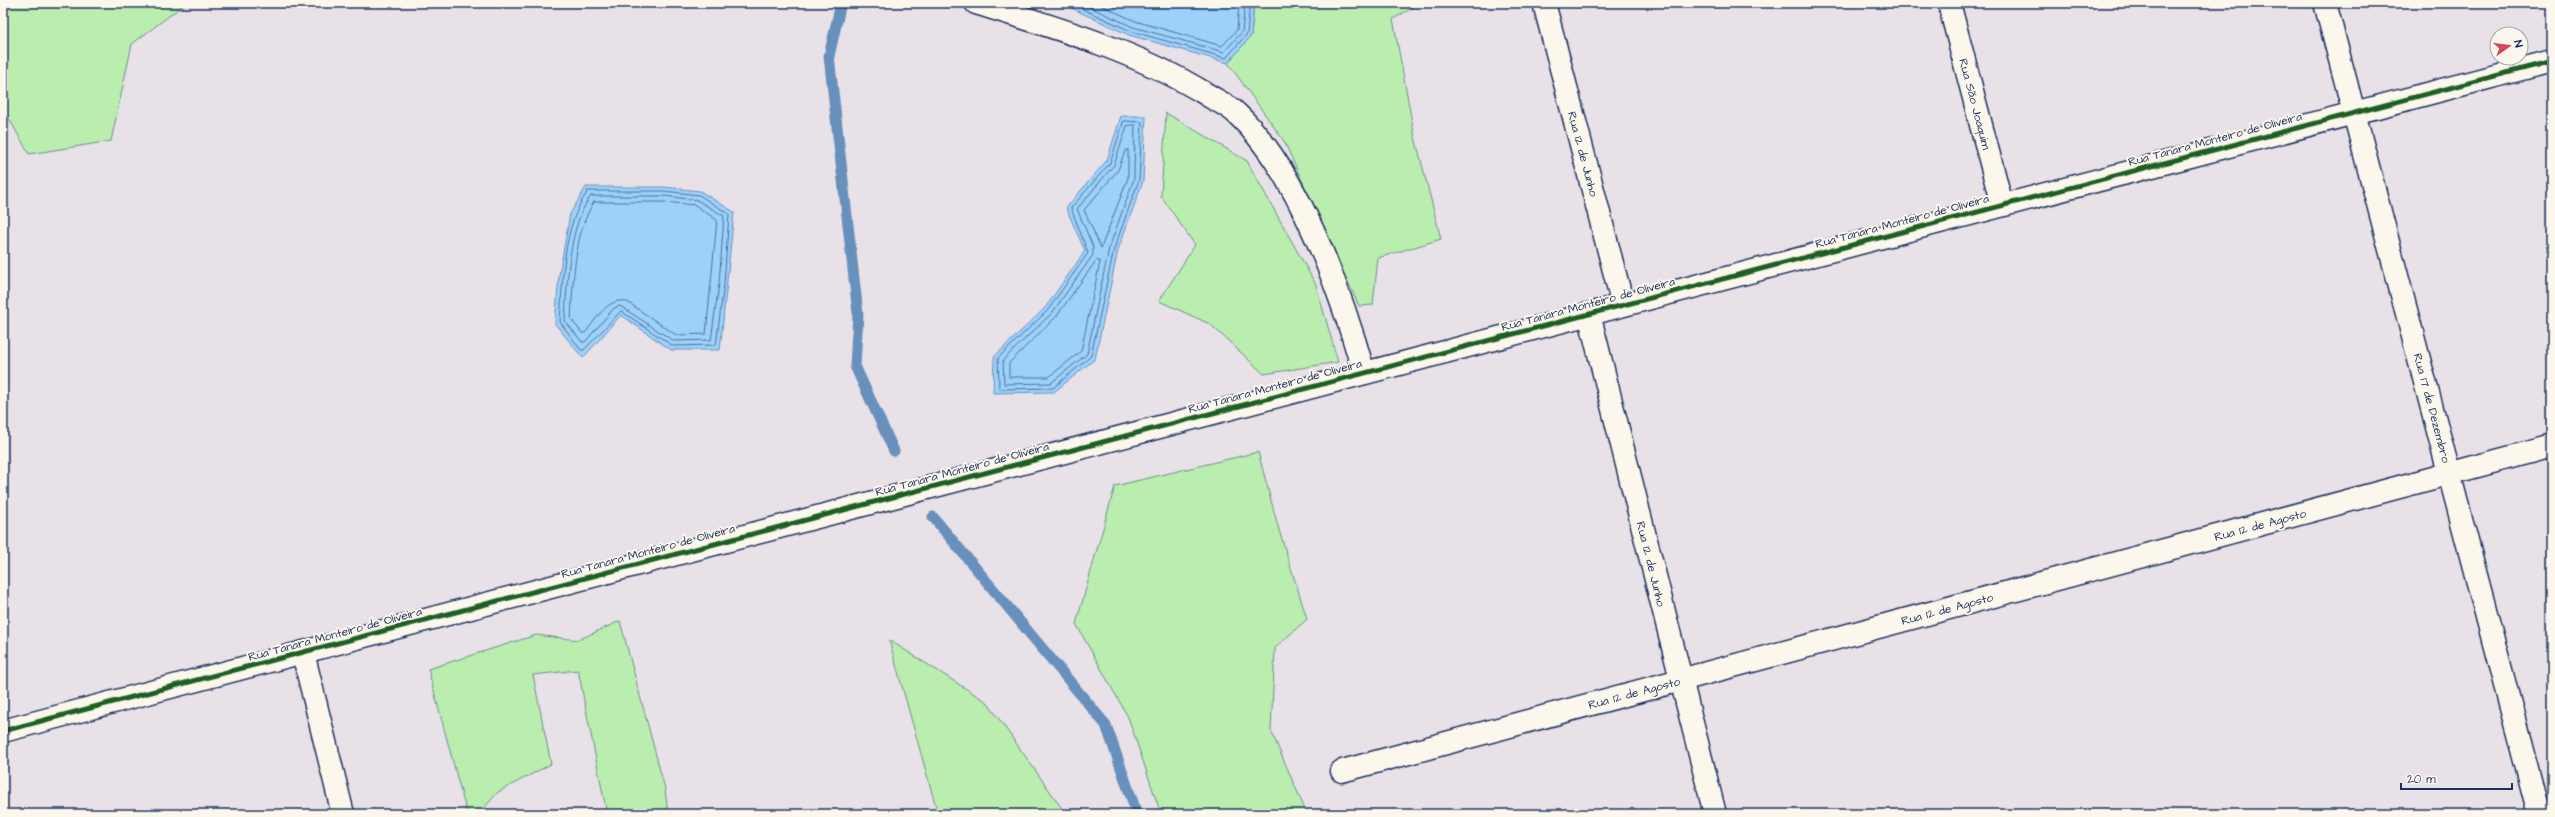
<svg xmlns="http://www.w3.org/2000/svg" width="2555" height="817" font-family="'Architects Daughter',sans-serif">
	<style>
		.green { fill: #b9eeaf; stroke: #6a8e86 }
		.water { fill: #9cd1fa; stroke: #6890bc }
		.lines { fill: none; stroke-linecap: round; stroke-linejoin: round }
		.shore { stroke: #4f709c; stroke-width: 1 }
		.stream { stroke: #6890bc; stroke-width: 11 }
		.minor-casing { stroke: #1b2f5e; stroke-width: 25 }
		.minor { stroke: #fbf7ec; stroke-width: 22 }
		.cycleway-casing { stroke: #fbf7ec; stroke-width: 8 }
		.cycleway { stroke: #1b5e20; stroke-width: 5 }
		.labels { text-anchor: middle; stroke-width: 4; stroke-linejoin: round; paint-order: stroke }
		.street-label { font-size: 12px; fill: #1b2f5e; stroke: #fbf7ec }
	</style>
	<rect width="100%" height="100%" fill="#e8e1e8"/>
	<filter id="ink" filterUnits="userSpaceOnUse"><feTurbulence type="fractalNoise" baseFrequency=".025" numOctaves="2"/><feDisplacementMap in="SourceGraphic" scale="8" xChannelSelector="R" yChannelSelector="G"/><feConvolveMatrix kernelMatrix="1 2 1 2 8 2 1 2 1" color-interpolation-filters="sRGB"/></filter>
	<g filter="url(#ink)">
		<!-- green -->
		<g class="green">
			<polygon points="3,3 186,3 132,44 111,141 29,154 3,108"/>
			<polygon points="1254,3 1421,3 1393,19 1414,133 1441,239 1378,258 1373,305 1359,306 1284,141 1228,63 1251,36"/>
			<polygon points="1166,113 1247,161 1316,285 1338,362 1264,374 1210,324 1159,301 1195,245 1161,196"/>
			<polygon points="1258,452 1279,530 1307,619 1275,648 1271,731 1307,814 1161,814 1128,717 1076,624 1115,486"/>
			<polygon points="620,621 665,789 668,814 607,814 578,670 533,675 551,764 498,792 479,814 467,814 428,669 536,635 578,640"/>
			<polygon points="889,640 987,702 1066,814 938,814"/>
		</g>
		<!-- water -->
		<g class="water">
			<polygon points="1071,3 1254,3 1251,36 1228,63 1129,35 1071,8"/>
			<polygon points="1121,116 1146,116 1143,181 1118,250 1095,359 1054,392 993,393 994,357 1045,308 1085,251 1066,208 1107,160"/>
			<polygon points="586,187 664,187 700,191 734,212 720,350 671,350 621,315 583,358 555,324 559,275 570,214"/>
		</g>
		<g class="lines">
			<!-- shore -->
			<g class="shore">
				<polyline points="1075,3 1076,6 1131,31 1226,58 1247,34 1250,3"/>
				<polyline points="1081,3 1133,27 1224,52 1242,32 1245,3"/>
				<polyline points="1096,3 1135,21 1222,46 1237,30 1239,3"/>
				<polygon points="1124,121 1142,122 1139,180 1114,249 1091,356 1053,388 999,389 998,358 1048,310 1088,253 1071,208 1110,163"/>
				<polygon points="1135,125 1134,179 1109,248 1087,354 1051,383 1004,384 1003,360 1052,313 1093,255 1093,247 1077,209 1114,165 1127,126"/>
				<polygon points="1128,150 1128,178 1101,248 1084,210 1118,170 1125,151"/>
				<path d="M588,191H664L699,195L729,214L724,284L716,345L673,346L621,311L584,350H581L560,322C563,280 562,227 588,191Z"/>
				<path d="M591,196H664L697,200L724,216L719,284L711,340L674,341L620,306L614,308L585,342H582L565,321C567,284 568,226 591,196Z"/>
				<path d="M594,202H664L695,205L717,220L706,334L676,335L629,303C610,293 595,321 585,333H582L571,319C573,284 574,232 594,202Z"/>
				<polygon points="1097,260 1100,262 1081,351 1049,377 1009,377 1009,363 1056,317"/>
			</g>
			<!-- stream -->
			<g class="stream">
				<polyline points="841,3 829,56 858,314 855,366 894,451"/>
				<polyline points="933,517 1106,725 1137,814"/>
			</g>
			<!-- minor casing -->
			<g class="minor-casing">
				<g id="minor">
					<path d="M976,3C1054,27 1136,51 1206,94C1215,100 1228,105 1236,113C1298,170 1341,293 1364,373"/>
					<polyline points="1544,3 1623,305"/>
					<polyline points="1949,3 2002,205"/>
					<polyline points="2325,3 2539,814"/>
					<polyline points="1589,314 1715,814"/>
					<polyline points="303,653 343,814"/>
					<polyline points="3,731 2552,61"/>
					<polyline points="1342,771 2552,446"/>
				</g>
			</g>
			<!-- minor -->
			<use href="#minor" class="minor"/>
			<!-- cycleway casing -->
			<g class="cycleway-casing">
				<polyline id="cycleway" points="3,731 2552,61"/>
			</g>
			<!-- cycleway -->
			<use href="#cycleway" class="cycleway"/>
		</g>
	</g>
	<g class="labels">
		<!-- street labels -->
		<g class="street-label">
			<text transform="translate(1975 104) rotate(75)" y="4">Rua São Joaquim</text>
			<text transform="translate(2215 139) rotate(-15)" y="4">Rua Tanara Monteiro de Oliveira</text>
			<text transform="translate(1583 154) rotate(75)" y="4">Rua 12 de Junho</text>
			<text transform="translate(1902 221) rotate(-15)" y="4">Rua Tanara Monteiro de Oliveira</text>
			<text transform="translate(1588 304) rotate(-15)" y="4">Rua Tanara Monteiro de Oliveira</text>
			<text transform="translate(1275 386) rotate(-15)" y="4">Rua Tanara Monteiro de Oliveira</text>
			<text transform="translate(2432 408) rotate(75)" y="4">Rua 17 de Dezembro</text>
			<text transform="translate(962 469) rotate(-15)" y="4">Rua Tanara Monteiro de Oliveira</text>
			<text transform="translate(2260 525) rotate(-15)" y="4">Rua 12 de Agosto</text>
			<text transform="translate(648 551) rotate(-15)" y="4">Rua Tanara Monteiro de Oliveira</text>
			<text transform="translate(1651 564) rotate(76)" y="4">Rua 12 de Junho</text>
			<text transform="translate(1947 609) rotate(-15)" y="4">Rua 12 de Agosto</text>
			<text transform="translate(335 634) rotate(-15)" y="4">Rua Tanara Monteiro de Oliveira</text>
			<text transform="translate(1634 693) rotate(-15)" y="4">Rua 12 de Agosto</text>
		</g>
	</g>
	<!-- margin -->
	<rect width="2555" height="817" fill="none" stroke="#fbf7ec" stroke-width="16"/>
	<rect x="8" y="8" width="2539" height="801" fill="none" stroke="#1b2f5e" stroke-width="1.5" filter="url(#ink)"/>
	<!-- north arrow -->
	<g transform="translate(2509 46) rotate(76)"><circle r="19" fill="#fbf7ec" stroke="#a1a7b3"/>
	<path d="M0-3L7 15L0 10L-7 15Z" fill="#d1495b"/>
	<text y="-6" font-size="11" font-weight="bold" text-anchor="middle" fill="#1b2f5e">N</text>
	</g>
	<!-- scale -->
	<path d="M2401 783v6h111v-6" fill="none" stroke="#1b2f5e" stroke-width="2"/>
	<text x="2407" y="783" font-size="12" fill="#1b2f5e" stroke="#fbf7ec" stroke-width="3" paint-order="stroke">20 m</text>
</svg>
